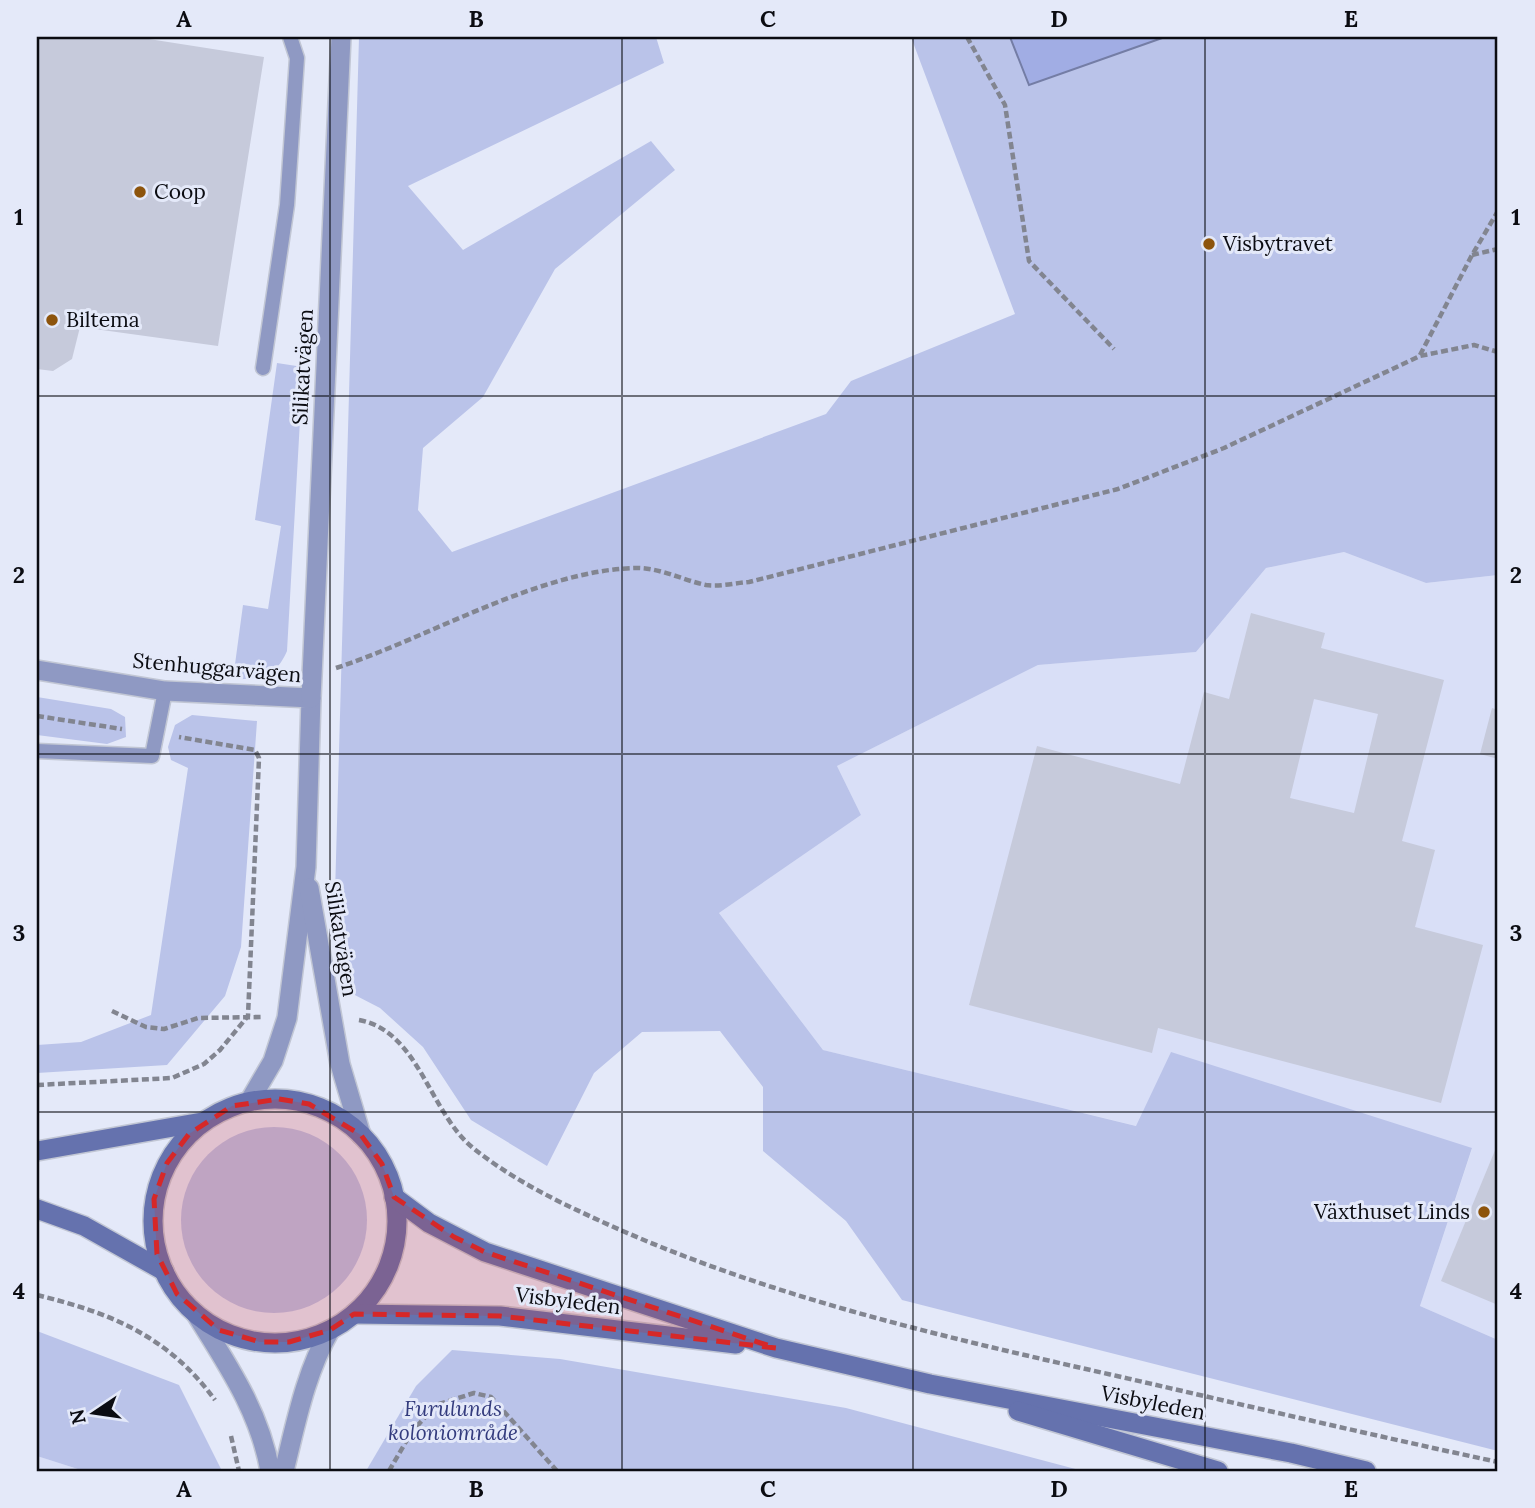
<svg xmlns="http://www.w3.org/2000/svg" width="1535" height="1508" font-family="Lora,serif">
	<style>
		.built { fill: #d9dff7 }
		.green { fill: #bac3e9 }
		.water { fill: #a1ade4; stroke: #747da5; stroke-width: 2 }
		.building { fill: #c6cadb; fill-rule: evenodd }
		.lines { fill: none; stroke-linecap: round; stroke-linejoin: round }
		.service-casing { stroke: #c1c6d4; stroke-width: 17 }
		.minor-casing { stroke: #c1c6d4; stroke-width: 22 }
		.secondary-casing { stroke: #c1c6d4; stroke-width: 22 }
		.path { stroke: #828590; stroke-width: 4.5; stroke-dasharray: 7 3.5; stroke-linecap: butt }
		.service { stroke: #8f99c3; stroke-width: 14 }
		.minor { stroke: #8f99c3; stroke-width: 19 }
		.secondary { stroke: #6572ae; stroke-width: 19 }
		.marked { fill: #d62828; fill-opacity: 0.2; stroke: #d62828; stroke-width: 5; stroke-dasharray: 14 9; stroke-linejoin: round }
		.grid { fill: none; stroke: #0b0c12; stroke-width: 2; stroke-opacity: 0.55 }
		.poi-dot { fill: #8d540c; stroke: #e4e9f9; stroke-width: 2.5 }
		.labels { text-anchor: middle; stroke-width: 6; stroke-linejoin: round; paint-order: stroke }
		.poi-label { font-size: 21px; fill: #0b0c12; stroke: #e4e9f9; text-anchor: start }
		.street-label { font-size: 21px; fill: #0b0c12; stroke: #e4e9f9 }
		.park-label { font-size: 21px; font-style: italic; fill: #333b7d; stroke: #e4e9f9 }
		.neatline { fill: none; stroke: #0b0c12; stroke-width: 2.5 }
		.grid-label { font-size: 23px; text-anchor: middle; font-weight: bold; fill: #0b0c12 }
	</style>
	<rect width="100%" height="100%" fill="#e4e9f9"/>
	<!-- built -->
	<g class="built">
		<polygon points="1344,552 1426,583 1498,575 1498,1340 1420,1306 1472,1149 1171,1053 1137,1126 823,1050 719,913 861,815 837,766 1038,665 1196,652 1266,568"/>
		<polygon points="37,1456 84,1471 37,1471"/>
	</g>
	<!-- green -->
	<g class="green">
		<polygon points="359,37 656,37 664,63 408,186 463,250 651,141 675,170 555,269 483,397 423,448 418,510 452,552 826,414 851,381 1015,314 911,37 1498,37 1498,575 1426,583 1344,552 1266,568 1196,652 1038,665 837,766 861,815 719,913 823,1050 1136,1126 1171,1052 1472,1148 1420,1306 1498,1340 1498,1451 902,1300 846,1221 763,1151 763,1087 720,1031 642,1032 594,1073 547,1166 471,1120 423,1047 380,1008 347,991 335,894"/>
		<path d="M277,363L303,367L287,651C276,677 259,680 233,679L243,605L268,609L281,526L255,520Z"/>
		<polygon points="37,697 111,709 125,717 126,737 107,744 37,735"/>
		<polygon points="192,715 257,721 241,947 225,996 167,1065 37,1073 37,1045 81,1042 151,1015 188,768 171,760 168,747 175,725"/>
		<circle cx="274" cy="1220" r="93"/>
		<polygon points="37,1331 179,1385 222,1471 84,1471 37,1456"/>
		<polygon points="452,1350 560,1359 846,1408 1083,1471 366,1471 416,1386"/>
	</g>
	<!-- water -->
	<polygon class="water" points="1010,37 1165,37 1029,85"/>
	<!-- building -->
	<g class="building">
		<polygon points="37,37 136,37 264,57 218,346 80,327 72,359 53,371 37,369"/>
		<path d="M1251,613L1325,633L1321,648L1444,680L1402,841L1435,850L1415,927L1483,945L1441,1103L1158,1028L1152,1053L969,1005L1037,746L1180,784L1204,692L1229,699ZM1314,699L1378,714L1354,813L1290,798Z"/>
		<polygon points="1492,708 1498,710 1498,759 1480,754"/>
		<polygon points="1498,1143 1498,1305 1441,1281"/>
	</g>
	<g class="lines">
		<!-- service casing -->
		<g class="service-casing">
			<g id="service">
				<polyline points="263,368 287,205 297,58 290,37"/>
				<polyline points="37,751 152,756 165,691"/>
			</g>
		</g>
		<!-- minor casing -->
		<g class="minor-casing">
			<g id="minor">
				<polyline points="37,670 165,691 311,698 306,867 287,1018 273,1061 249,1102"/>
				<polyline points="311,698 341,37"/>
				<polyline points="309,888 340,1064 361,1135"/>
				<path d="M196,1314C227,1364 260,1412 270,1471"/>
				<path d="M284,1471C296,1423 305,1374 330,1330"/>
			</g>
		</g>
		<!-- secondary casing -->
		<g class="secondary-casing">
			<g id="secondary">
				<circle cx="275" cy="1221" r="122"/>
				<polyline points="37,1151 202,1122"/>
				<polyline points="394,1197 429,1223 485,1252 776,1348 930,1384 1291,1453 1366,1471"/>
				<polyline points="37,1209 84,1226 164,1271"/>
				<polyline points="354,1314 500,1316 736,1344"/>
				<polyline points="1018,1411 1218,1471"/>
			</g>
		</g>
		<!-- path -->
		<g class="path">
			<polyline points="967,37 1005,105 1029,261 1114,349"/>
			<polyline points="1472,255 1498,249"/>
			<polyline points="1420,355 1472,255 1498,211"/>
			<path d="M336,668C428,638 538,571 634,568C659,567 682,580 706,585C719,587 735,583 749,582L1118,489L1224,448L1420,356L1474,345L1498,352"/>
			<polyline points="37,716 122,729"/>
			<polyline points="112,1011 146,1027 164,1029 198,1018 262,1017"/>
			<path d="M359,1020C419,1031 429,1112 473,1148C504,1173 544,1195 581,1212C751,1293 934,1335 1117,1376C1244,1405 1371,1435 1498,1462"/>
			<polyline points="37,1085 172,1078 204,1064 220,1050 248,1016 259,758 255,750 179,737"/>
			<path d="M37,1295C111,1313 168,1336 215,1400"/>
			<polyline points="231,1436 239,1471"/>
			<polyline points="389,1471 411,1433 436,1405 474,1393 491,1397 557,1471"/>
		</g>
		<!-- service -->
		<use href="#service" class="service"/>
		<!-- minor -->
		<use href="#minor" class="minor"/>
		<!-- secondary -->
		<use href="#secondary" class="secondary"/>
	</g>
	<!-- marked area -->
	<path class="marked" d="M279,1099L309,1104L361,1135L382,1164L394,1197L454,1237L485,1252L776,1348L500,1316L354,1314L330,1330L289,1342H260L219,1330L177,1294L157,1254L154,1199L167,1163L189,1134L232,1106Z"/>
	<!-- grid -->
	<path class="grid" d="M330,37V1471M622,37V1471M913,37V1471M1205,37V1471M37,396H1498M37,754H1498M37,1112H1498"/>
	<!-- markers -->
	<g class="poi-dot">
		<circle cx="140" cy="192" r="7"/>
		<circle cx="1209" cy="244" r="7"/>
		<circle cx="52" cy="320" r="7"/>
		<circle cx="1484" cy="1212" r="7"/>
	</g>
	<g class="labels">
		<!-- poi labels -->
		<g class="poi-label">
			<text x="154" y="199">Coop</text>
			<text x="1223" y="251">Visbytravet</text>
			<text x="66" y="327">Biltema</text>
			<text x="1470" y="1219" text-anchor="end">Växthuset Linds</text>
		</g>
		<!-- street labels -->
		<g class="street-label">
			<text transform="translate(303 367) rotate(-87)" y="7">Silikatvägen</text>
			<text transform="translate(217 668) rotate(5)" y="7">Stenhuggarvägen</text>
			<text transform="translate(341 939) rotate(81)" y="7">Silikatvägen</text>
			<text transform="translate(568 1301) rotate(7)" y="7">Visbyleden</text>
			<text transform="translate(1153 1403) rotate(11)" y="7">Visbyleden</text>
		</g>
		<!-- park labels -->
		<g class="park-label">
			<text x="453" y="1416">Furulunds<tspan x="453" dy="24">koloniområde</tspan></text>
		</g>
	</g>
	<!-- border -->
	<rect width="1535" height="1508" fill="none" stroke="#e4e9f9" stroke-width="77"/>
	<!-- north arrow -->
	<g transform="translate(94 1413) rotate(257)" stroke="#e4e9f9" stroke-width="5" paint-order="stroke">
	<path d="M0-5L12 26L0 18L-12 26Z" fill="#0b0c12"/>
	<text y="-10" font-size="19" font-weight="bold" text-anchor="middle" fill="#0b0c12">N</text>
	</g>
	<rect x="38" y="38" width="1458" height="1432" class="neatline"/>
	<g class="grid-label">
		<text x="184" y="27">A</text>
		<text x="476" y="27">B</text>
		<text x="768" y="27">C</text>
		<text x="1059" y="27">D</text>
		<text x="1351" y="27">E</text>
		<text x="19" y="225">1</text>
		<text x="1516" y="225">1</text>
		<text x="19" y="583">2</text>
		<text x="1516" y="583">2</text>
		<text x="19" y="941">3</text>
		<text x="1516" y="941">3</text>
		<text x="19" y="1299">4</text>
		<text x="1516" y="1299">4</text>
		<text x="184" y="1497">A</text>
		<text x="476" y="1497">B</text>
		<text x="768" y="1497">C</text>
		<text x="1059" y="1497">D</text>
		<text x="1351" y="1497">E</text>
	</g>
</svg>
